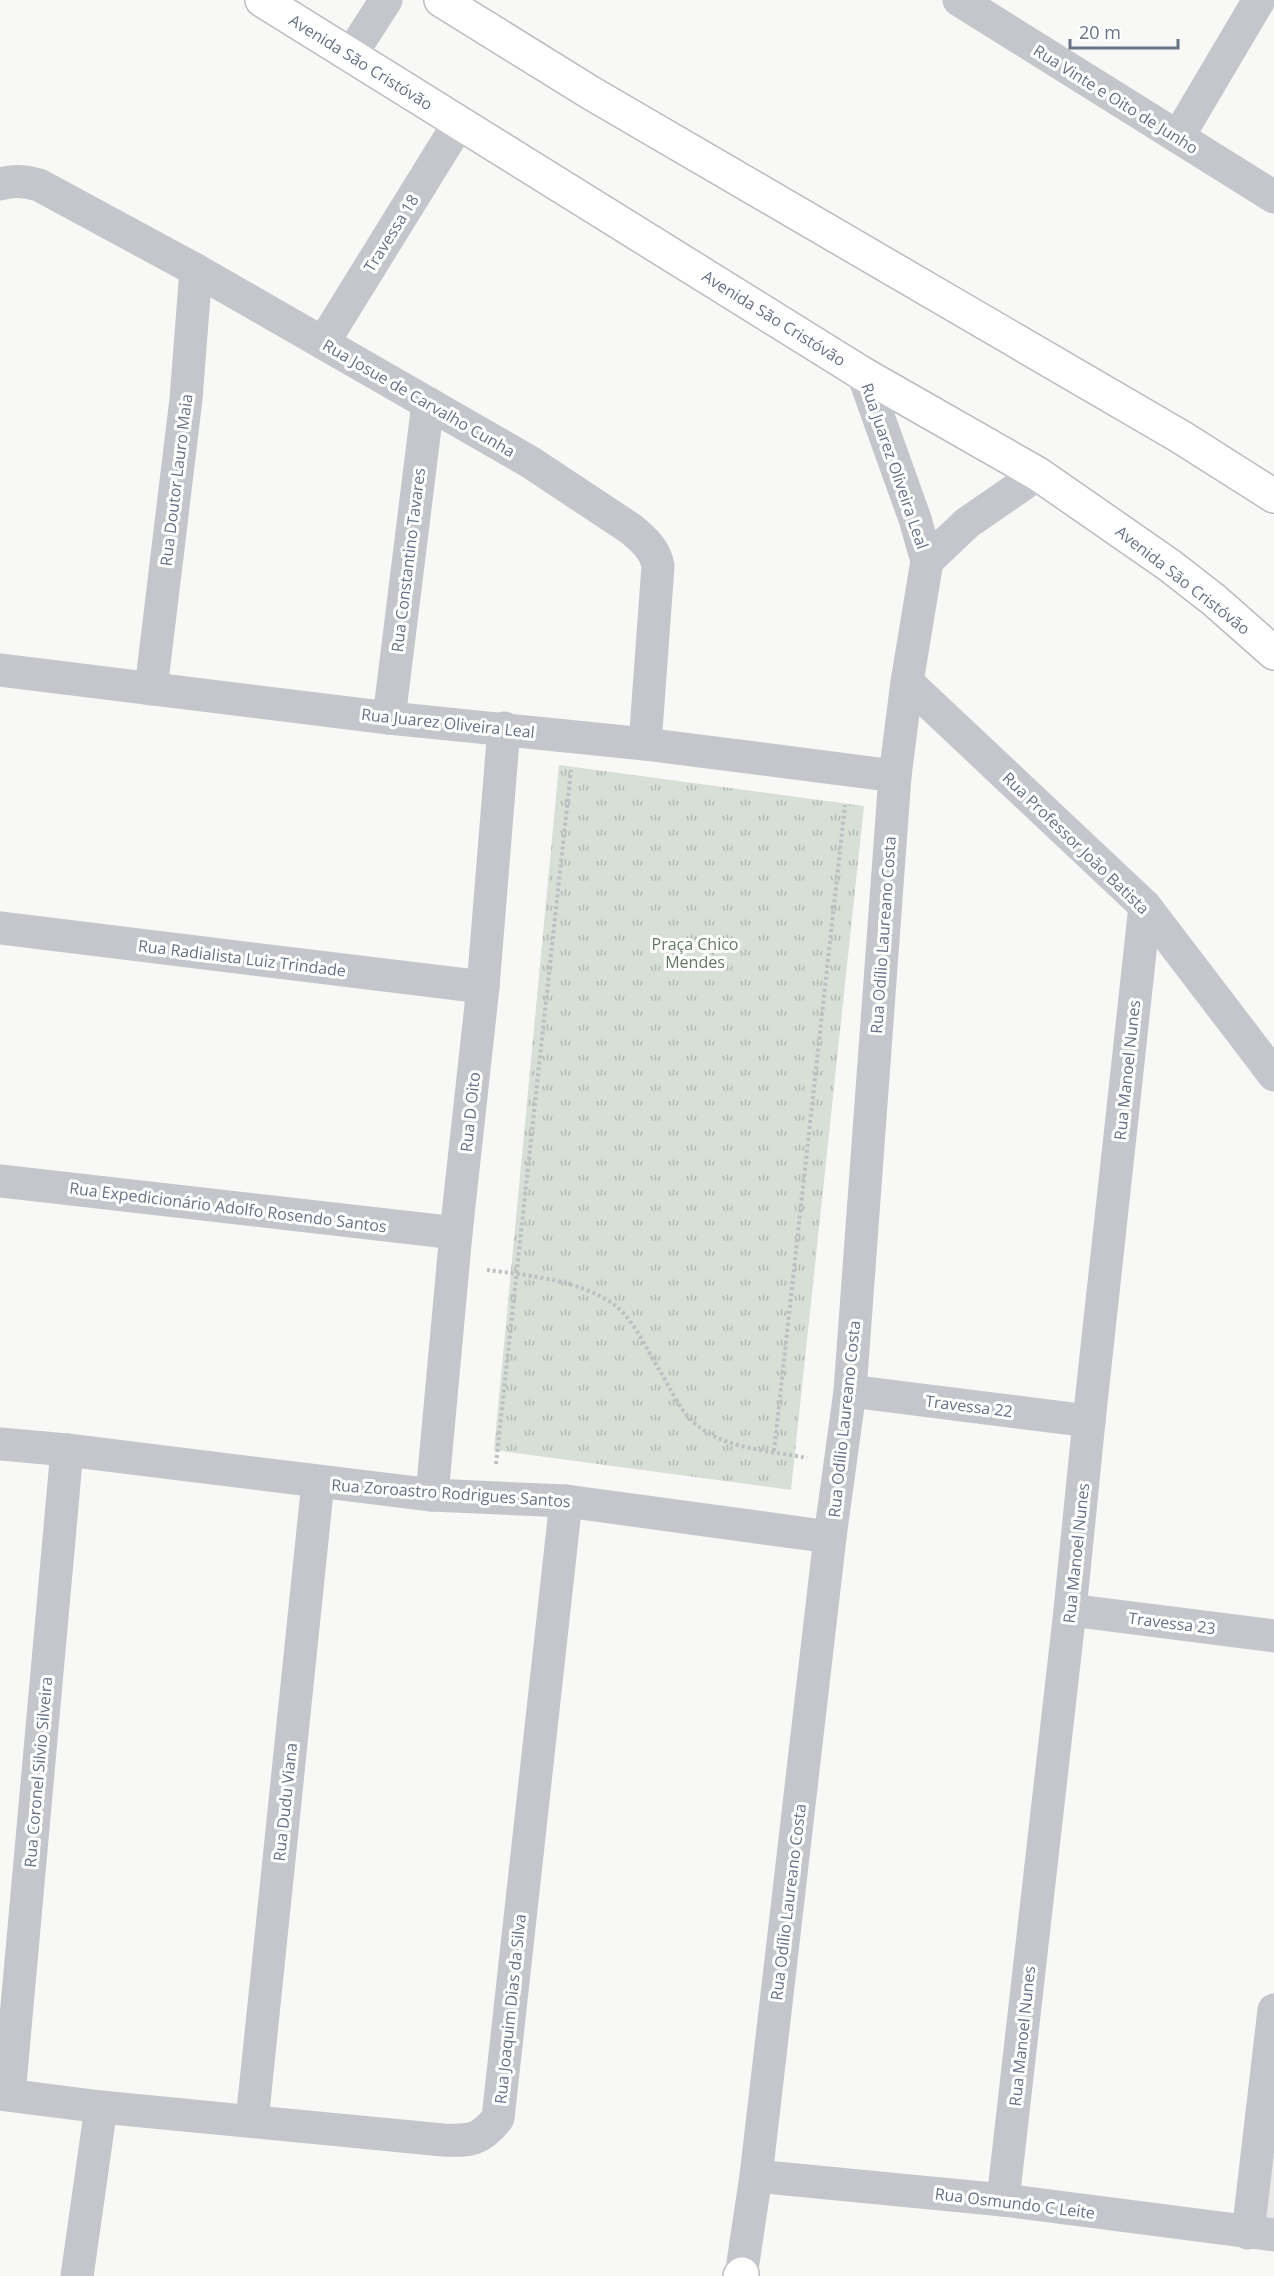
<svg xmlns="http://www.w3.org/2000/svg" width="1274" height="2276" font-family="'Open Sans',sans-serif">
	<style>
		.built { fill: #e9e9e9 }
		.park { fill: url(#park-tufts) }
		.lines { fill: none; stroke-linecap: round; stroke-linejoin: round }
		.secondary-casing { stroke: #b8bcc2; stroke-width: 36 }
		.path { stroke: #bebfc2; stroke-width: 4; stroke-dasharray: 3 3; stroke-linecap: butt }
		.street { stroke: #c4c6cb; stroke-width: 33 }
		.secondary { stroke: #fff; stroke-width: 33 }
		.labels { text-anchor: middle; stroke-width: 6; stroke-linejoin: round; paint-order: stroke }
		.street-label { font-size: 16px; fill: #687286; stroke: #fff }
		.park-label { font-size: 16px; fill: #637863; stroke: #fff }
	</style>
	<defs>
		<pattern id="park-tufts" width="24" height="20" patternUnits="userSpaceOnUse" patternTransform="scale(1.5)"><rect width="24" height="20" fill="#d8dfd7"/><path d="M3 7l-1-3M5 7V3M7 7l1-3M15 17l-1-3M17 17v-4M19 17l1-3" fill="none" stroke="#b3b9b4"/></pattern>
	</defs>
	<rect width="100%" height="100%" fill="#f8f8f6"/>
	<!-- built -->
	<polygon class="built" points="1274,2137 1274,2224 1263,2223"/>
	<!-- park -->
	<polygon class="park" points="559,765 864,806 791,1490 494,1450"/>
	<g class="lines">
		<!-- secondary casing -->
		<g class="secondary-casing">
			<g id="secondary">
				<polyline points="262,0 863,374 1038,474 1169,565 1214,600 1274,653"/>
				<polyline points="441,0 591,93 1181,437 1274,496"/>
				<polyline points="740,2276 742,2274"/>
			</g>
		</g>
		<!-- path -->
		<g class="path">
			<path d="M487,1270C529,1275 598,1282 626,1316C639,1332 649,1353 660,1371C671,1389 681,1414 699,1427C728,1449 772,1451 807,1458"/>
			<polyline points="774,1451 845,805"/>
			<polyline points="496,1464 571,770"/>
		</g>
		<!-- street -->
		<g class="street">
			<polyline points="959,0 1274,197"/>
			<polyline points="350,56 386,0"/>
			<polyline points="1178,137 1259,0"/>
			<path d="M0,184C13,180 26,181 39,185L196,270L530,462L631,529C644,540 655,549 658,566L645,744"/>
			<polyline points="323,343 459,123"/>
			<polyline points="927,561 967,523 1038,474"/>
			<polyline points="0,670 389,718 645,744 895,776"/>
			<polyline points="907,682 1145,906 1274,1075"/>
			<polyline points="151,689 186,399 196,270"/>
			<polyline points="389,718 428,403"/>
			<polyline points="0,928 483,987"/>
			<polyline points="0,1181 456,1233"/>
			<polyline points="850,1391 1089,1421"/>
			<polyline points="0,1444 67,1450 432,1495 566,1501 830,1537"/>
			<polyline points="432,1495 456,1233 483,987 504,728"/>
			<polyline points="1070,1610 1274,1636"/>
			<path d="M0,2094L101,2107L443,2140C470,2141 480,2141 498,2118L566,1501"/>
			<polyline points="9,2095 67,1450"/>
			<polyline points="252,2121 318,1482"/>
			<polyline points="756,2176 1003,2200 1274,2235"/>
			<polyline points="1003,2200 1070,1610 1089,1421 1145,906"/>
			<polyline points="1248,2233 1274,2010"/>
			<polyline points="77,2276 101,2107"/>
			<polyline points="741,2276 756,2176 830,1537 850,1391 895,776 907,682 927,561 915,519 863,374"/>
		</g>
		<!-- secondary -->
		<use href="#secondary" class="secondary"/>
	</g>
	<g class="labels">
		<!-- street labels -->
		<g class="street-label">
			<text transform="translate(361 62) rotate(32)" y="6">Avenida São Cristóvão</text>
			<text transform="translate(1116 99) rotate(32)" y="6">Rua Vinte e Oito de Junho</text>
			<text transform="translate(391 233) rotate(-58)" y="6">Travessa 18</text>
			<text transform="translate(774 318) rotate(32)" y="6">Avenida São Cristóvão</text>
			<text transform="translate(419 398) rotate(30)" y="6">Rua Josue de Carvalho Cunha</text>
			<text transform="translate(895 466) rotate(71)" y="6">Rua Juarez Oliveira Leal</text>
			<text transform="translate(176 480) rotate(-83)" y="6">Rua Doutor Lauro Maia</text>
			<text transform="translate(408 560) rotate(-83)" y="6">Rua Constantino Tavares</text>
			<text transform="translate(1183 580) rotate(38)" y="6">Avenida São Cristóvão</text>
			<text transform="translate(448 723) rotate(6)" y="6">Rua Juarez Oliveira Leal</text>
			<text transform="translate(1076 843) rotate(44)" y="6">Rua Professor João Batista</text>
			<text transform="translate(883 935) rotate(-86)" y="6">Rua Odílio Laureano Costa</text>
			<text transform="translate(242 958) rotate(7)" y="6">Rua Radialista Luiz Trindade</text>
			<text transform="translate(1127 1070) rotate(-84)" y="6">Rua Manoel Nunes</text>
			<text transform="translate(470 1112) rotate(-84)" y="6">Rua D Oito</text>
			<text transform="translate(228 1207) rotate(7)" y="6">Rua Expedicionário Adolfo Rosendo Santos</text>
			<text transform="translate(969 1406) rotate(7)" y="6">Travessa 22</text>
			<text transform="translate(844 1419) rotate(-84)" y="6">Rua Odílio Laureano Costa</text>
			<text transform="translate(451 1493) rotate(4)" y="6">Rua Zoroastro Rodrigues Santos</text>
			<text transform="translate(1076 1553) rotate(-84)" y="6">Rua Manoel Nunes</text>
			<text transform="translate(1172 1623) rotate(7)" y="6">Travessa 23</text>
			<text transform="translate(38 1772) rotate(-85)" y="6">Rua Coronel Silvio Silveira</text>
			<text transform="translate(285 1802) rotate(-84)" y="6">Rua Dudu Viana</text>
			<text transform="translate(788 1902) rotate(-83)" y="6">Rua Odílio Laureano Costa</text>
			<text transform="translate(510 2009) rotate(-84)" y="6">Rua Joaquim Dias da Silva</text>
			<text transform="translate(1022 2036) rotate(-84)" y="6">Rua Manoel Nunes</text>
			<text transform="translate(1015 2203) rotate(7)" y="6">Rua Osmundo C Leite</text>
		</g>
		<!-- park labels -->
		<g class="park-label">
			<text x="695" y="950">Praça Chico<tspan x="695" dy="18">Mendes</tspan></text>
		</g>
	</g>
	<!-- scale -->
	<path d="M1070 39v9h108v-9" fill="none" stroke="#687286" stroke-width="3"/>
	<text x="1079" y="39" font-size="18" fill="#687286" stroke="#ffffff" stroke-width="4.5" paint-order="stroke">20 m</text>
</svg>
